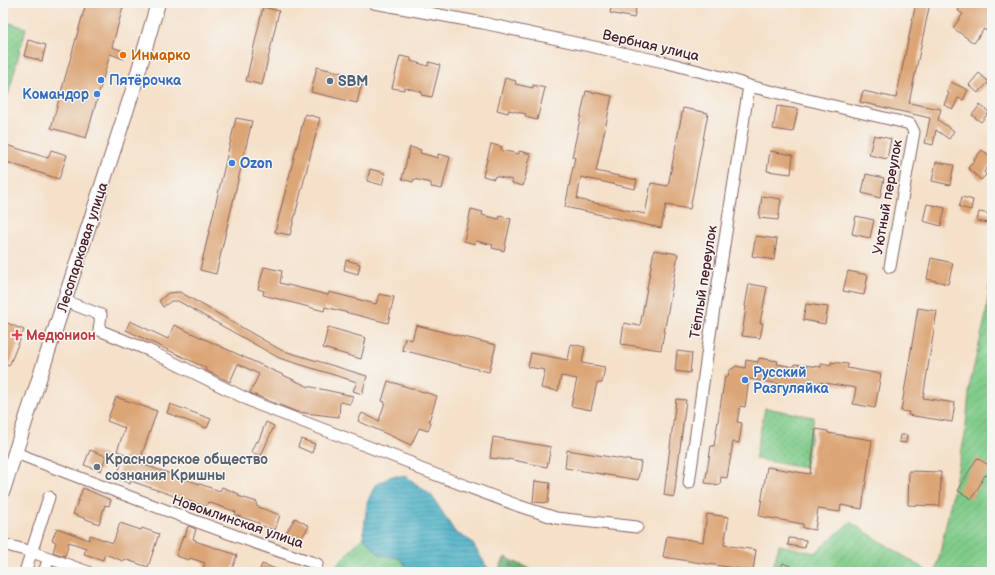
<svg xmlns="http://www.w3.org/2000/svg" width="995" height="575" font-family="'Balsamiq Sans',sans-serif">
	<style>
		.grass { fill: url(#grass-dots); stroke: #64755a }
		.forest { fill: url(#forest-firs); stroke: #586750 }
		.garden { fill: url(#garden-furrows); stroke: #64755a }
		.water { fill: url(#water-rules); stroke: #486678 }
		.building { fill: #dca576 }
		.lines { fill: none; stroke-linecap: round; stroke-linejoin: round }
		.minor-casing { stroke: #866363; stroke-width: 13 }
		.major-casing { stroke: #866363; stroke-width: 16 }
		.minor { stroke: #fff; stroke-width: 11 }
		.major { stroke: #fff; stroke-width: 14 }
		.food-dot { fill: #e8710a; stroke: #f6f6f2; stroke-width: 1.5 }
		.shop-dot { fill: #3f7fe0; stroke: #f6f6f2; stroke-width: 1.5 }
		.service-dot { fill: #5c6f8a; stroke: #f6f6f2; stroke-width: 1.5 }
		.health-dot { fill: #e0444e; stroke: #f6f6f2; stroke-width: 1.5 }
		.worship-dot { fill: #6b7280; stroke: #f6f6f2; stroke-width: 1.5 }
		.labels { text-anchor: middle; stroke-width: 3; stroke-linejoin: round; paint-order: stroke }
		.street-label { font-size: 14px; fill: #4a1f2b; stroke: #f6f6f2 }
		.food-label { font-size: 14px; font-weight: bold; fill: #c56008; stroke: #f6f6f2; text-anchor: start }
		.shop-label { font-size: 14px; font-weight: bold; fill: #366cbe; stroke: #f6f6f2; text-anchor: start }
		.service-label { font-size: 14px; font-weight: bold; fill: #4e5e75; stroke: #f6f6f2; text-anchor: start }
		.health-label { font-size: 14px; font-weight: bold; fill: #be3a42; stroke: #f6f6f2; text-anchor: start }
		.worship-label { font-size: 14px; font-weight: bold; fill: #5b616d; stroke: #f6f6f2; text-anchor: start }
	</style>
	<defs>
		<pattern id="grass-dots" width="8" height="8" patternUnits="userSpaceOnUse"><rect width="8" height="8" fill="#7fcb89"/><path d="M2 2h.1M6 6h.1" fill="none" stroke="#6fae76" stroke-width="1.8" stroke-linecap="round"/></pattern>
		<pattern id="forest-firs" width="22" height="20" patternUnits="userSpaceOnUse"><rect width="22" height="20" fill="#67af75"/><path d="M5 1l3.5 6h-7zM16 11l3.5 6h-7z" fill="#578e60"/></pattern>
		<pattern id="garden-furrows" width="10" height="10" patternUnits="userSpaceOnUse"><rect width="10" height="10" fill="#7fcb89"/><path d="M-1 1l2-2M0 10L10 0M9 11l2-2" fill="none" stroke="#6fae76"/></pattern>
		<pattern id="water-rules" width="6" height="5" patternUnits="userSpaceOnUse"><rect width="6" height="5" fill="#45aec4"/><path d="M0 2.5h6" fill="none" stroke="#3c8d9f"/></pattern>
	</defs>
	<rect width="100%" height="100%" fill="#f6f6f2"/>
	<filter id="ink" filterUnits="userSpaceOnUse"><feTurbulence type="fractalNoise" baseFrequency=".025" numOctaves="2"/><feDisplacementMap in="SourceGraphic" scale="8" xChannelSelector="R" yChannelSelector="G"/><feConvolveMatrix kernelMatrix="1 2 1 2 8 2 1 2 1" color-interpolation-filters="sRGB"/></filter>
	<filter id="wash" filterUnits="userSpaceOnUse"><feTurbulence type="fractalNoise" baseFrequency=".012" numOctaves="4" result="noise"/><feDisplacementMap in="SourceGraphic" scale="16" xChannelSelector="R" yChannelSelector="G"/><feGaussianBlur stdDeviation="0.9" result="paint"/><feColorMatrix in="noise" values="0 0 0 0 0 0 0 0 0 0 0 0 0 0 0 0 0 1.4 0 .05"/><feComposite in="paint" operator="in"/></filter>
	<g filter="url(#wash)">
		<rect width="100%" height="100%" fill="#f5e1ca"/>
		<!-- grass -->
		<g class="grass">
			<polygon points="3,21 26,28 8,95 3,93"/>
			<polygon points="765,408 814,417 805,468 755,459"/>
		</g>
		<!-- forest -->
		<polygon class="forest" points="505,557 536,572 497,572"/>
		<!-- garden -->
		<g class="garden">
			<polygon points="992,263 992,572 936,572 965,435 970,383 986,315"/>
			<polygon points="850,522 929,572 772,572 779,545 815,553"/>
			<polygon points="363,537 380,554 399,558 412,572 330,572"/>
		</g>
		<!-- water -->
		<polygon class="water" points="392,476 406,476 432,496 455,532 471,541 490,572 412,572 399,558 380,555 363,537 367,503 375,485"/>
		<g id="blocks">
			<!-- building -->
			<g class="building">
				<polygon points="86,3 124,3 112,47 126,52 124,59 110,54 86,138 51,128"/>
				<polygon points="612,3 637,3 634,18 610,13"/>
				<polygon points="916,3 930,3 909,103 941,109 938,120 954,131 949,139 936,130 933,145 925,143 930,118 860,102 863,91 896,98"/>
				<polygon points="962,3 980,3 992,10 992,22 986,31 984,29 974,43 953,28 963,14 958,11"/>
				<polygon points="263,7 279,11 262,85 246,81"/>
				<polygon points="28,40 46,45 42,61 24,56"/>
				<polygon points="400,56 411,58 411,61 428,66 429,62 440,65 432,97 421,95 422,92 404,87 404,90 392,88"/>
				<polygon points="317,67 363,78 357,103 311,92"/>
				<polygon points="979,73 989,82 978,93 969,85"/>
				<polygon points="505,78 516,81 515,84 533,88 533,85 545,88 537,120 525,117 526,114 509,110 508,113 497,110"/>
				<polygon points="951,82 968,90 963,100 958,98 953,109 944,105 949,93 947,92"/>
				<polygon points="586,91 612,96 596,171 637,180 635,189 581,177 577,199 645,214 651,183 668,186 683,108 708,113 690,209 666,205 661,228 565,207 575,157 572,157"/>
				<polygon points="980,105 989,112 981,122 972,115"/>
				<polygon points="777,106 798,109 793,132 773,129"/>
				<polygon points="305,114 320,118 290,235 275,232"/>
				<polygon points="236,118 252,121 216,274 200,270"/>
				<polygon points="874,135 891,139 887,159 869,155"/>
				<polygon points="3,144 48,158 51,150 67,155 59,179 3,161"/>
				<polygon points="491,144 502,147 501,150 519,154 519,151 531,154 523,186 512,183 512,180 495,176 494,179 483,176"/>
				<polygon points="410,147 421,150 420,153 438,158 438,154 450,157 442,189 431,187 431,183 414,179 413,182 402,179"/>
				<polygon points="982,150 992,157 992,162 984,172 986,175 981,180 968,168 975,161 974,160"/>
				<polygon points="770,151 793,155 791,174 767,171"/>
				<polygon points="936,162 954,165 950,185 932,181"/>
				<polygon points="370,169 385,173 382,185 367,181"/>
				<polygon points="866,174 884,178 880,198 862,193"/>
				<polygon points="762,196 781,199 778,220 759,218"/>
				<polygon points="962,197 973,200 971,210 959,207"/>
				<polygon points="927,204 945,208 941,226 923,221"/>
				<polygon points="471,209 483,212 482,215 499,219 500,216 511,219 504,251 492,248 493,245 476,241 475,244 464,241"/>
				<polygon points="979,212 991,214 989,223 977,221"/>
				<polygon points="856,216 874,220 870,238 852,234"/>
				<polygon points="756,236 777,239 774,260 752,256"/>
				<polygon points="654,250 678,254 661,350 621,344 624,323 640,326"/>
				<polygon points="931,258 953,263 948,284 927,279"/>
				<polygon points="346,260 360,264 358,274 344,270"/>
				<polygon points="264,267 282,271 280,283 328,295 329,292 376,304 379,294 394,297 388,323 325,307 324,311 263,295 264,291 258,289"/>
				<polygon points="848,271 868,275 864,295 843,291"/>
				<polygon points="749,284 767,287 760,323 763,323 760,338 742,336 746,307 745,306"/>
				<polygon points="180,292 281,350 367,376 362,394 353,391 357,382 279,358 178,301 171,301 163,307 159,301 168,293"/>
				<polygon points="806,304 828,307 825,324 803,320"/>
				<polygon points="918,308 937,311 923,398 955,403 952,422 908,415 909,412 901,411"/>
				<polygon points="130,321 168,339 174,325 307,386 353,396 350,404 340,402 339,417 297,412 250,393 259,374 238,364 230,382 205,370 206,368 126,330"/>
				<polygon points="5,322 24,330 9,366 3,364 3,327"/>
				<polygon points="416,325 496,345 489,372 402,350 405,338 412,340"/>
				<polygon points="328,327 366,338 361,359 323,348"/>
				<polygon points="571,344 585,347 582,363 605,367 602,383 597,383 591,410 571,406 577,379 561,376 558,391 541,388 545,370 528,367 531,353 568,360"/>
				<polygon points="677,351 692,353 690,373 675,371"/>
				<polygon points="759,358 778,361 777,364 794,367 795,364 821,367 822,363 831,365 831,362 848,364 847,368 881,374 875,408 853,404 856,388 819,382 818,390 749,379 745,407 740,406 737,422 742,423 739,443 733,442 727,478 721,477 720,485 705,483 711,446 714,446 725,376 728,377 729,371 736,366 745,368 746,360 758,362"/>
				<polygon points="388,381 437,396 429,421 431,422 428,431 419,428 411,445 358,421 362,413 379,421 385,402 382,401"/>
				<polygon points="116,397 157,411 139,463 220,491 222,487 239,494 238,496 257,502 256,506 280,515 275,530 259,525 259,523 235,515 236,512 208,502 206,507 131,481 130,484 116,478 125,454 117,451 125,428 107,421"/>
				<polygon points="676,399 686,400 674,497 664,495"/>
				<polygon points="170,404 211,419 207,428 167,413"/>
				<polygon points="266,422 274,426 261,456 251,452 256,441 258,442"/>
				<polygon points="816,429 828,431 828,433 872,440 862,509 841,505 840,512 818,509 815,530 803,528 803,524 759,516 767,467 810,474"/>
				<polygon points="900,435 907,435 906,443 899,442"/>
				<polygon points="493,437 551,447 547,467 508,459 508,460 490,458"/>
				<polygon points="301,439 315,444 312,453 298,447"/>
				<polygon points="90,450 106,456 101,471 84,465"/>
				<polygon points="567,450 641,462 638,480 565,468"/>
				<polygon points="977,458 992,467 987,476 985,475 972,499 958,491 966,476"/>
				<polygon points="909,471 941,472 940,506 908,505"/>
				<polygon points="535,481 550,483 548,503 533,502"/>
				<polygon points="83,488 111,500 109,506 105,505 99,524 73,514"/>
				<polygon points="707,514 729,517 724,545 756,550 753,571 663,557 667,536 703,542"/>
				<polygon points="295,518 309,526 300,541 286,533"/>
				<polygon points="120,523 141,530 142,528 159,534 148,567 124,559 123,561 105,554 103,560 84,554 86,548 69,542 65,556 53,552 56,542 52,540 57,528 89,540 90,535 113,543"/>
				<polygon points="188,526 196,529 193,539 196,540 195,541 237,555 231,572 202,572 205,563 190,558 189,560 176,556 183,536 185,537"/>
				<polygon points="789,538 806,540 805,548 788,545"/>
				<polygon points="783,563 804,572 779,572"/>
				<polygon points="262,564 282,571 282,572 259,572"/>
			</g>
		</g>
	</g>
	<g filter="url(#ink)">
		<use href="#blocks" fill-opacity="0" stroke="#866363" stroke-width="1"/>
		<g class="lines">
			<!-- minor casing -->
			<g class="minor-casing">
				<g id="minor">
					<polyline points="374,3 483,23 664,62 729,79 749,86 910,124 914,132 890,267"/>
					<polyline points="65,301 101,315 99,330 148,350 257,404 411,463 418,468 519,506 556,518 637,527"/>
					<path d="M16,453C116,492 215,530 317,564"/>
					<polyline points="689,483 709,341 749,86"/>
					<polyline points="3,544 32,552 88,572"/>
					<polyline points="25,572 49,497"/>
					<polyline points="44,572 49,558"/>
				</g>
			</g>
			<!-- major casing -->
			<g class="major-casing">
				<polyline id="major" points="3,490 133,90 158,3"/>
			</g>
			<!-- minor -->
			<use href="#minor" class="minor"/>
			<!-- major -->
			<use href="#major" class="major"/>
		</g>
	</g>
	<!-- markers -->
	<circle class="food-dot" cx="123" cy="55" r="4"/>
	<g class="shop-dot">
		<circle cx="101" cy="80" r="4"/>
		<circle cx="97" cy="94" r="4"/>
		<circle cx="232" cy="163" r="4"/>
		<circle cx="745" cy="380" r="4"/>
	</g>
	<circle class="service-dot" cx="330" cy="81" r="4"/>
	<path class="health-dot" d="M15 329h4v4h4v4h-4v4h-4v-4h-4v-4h4z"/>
	<circle class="worship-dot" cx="97" cy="467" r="4"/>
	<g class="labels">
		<!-- street labels -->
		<g class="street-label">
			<text transform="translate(651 45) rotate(13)" y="5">Вербная улица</text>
			<text transform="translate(887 197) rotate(-80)" y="5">Уютный переулок</text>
			<text transform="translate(82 247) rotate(-72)" y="5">Лесопарковая улица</text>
			<text transform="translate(703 282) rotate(-81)" y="5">Тёплый переулок</text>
			<text transform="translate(238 521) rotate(19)" y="5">Новомлинская улица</text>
		</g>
		<!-- food labels -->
		<g class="food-label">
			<text x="131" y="60">Инмарко</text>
		</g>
		<!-- shop labels -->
		<g class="shop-label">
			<text x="109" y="85">Пятёрочка</text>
			<text x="89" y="99" text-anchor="end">Командор</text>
			<text x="240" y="168">Ozon</text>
			<text x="753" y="377">Русский<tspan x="753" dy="16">Разгуляйка</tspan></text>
		</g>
		<!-- service labels -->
		<g class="service-label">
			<text x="338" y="86">SBM</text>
		</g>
		<!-- health labels -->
		<g class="health-label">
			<text x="26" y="340">Медюнион</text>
		</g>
		<!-- worship labels -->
		<g class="worship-label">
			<text x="105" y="464">Красноярское общество<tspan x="105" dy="16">сознания Кришны</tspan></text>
		</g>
	</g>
	<!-- margin -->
	<rect width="995" height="575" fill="none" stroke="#f6f6f2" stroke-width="16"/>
</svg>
